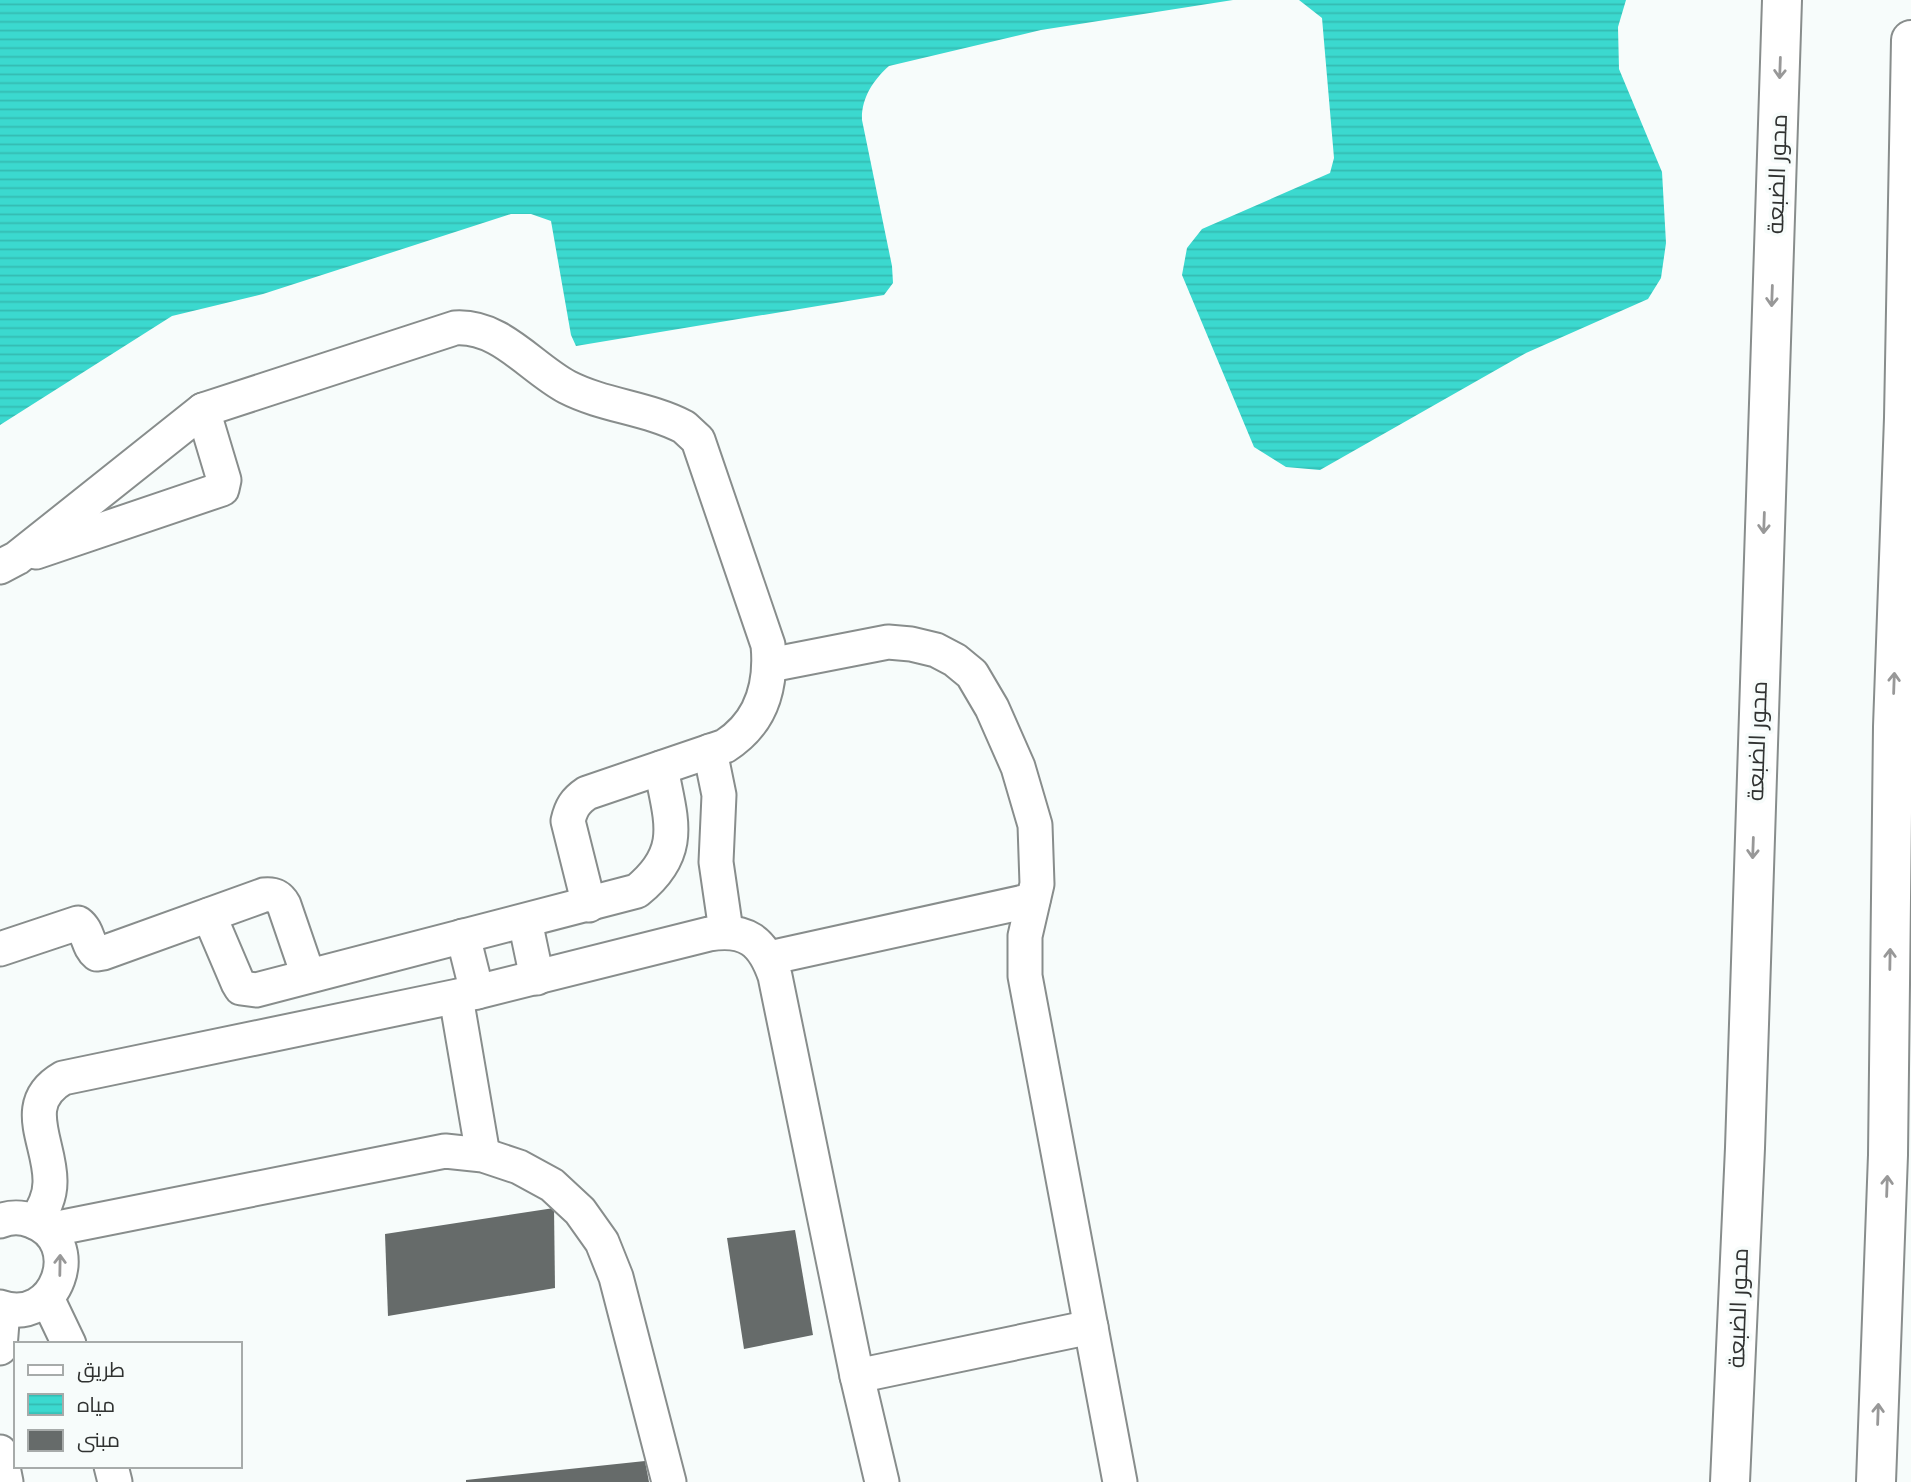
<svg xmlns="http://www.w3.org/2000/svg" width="1911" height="1482" font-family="Karla,Cairo,sans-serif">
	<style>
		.water { fill: url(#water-rules) }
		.building { fill: #666b6a }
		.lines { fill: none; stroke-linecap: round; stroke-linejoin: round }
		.minor-casing { stroke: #888d8c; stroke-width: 37 }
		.highway-casing { stroke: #888d8c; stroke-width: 42 }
		.minor { stroke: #fff; stroke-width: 33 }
		.highway { stroke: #fff; stroke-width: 38 }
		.oneway { stroke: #989898 }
		.labels { text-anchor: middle; stroke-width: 7; stroke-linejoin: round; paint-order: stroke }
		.street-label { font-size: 23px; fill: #303231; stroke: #f7fcfb }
	</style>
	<defs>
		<pattern id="water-rules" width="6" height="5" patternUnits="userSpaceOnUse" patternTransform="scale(1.75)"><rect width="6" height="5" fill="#3bd9cf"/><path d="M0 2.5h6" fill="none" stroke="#34bbb2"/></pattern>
	</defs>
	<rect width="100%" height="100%" fill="#f7fcfb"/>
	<!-- water -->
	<g class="water">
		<path d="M0,0H1233L1041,30L889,66C873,80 861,99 862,120L892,266L893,283L884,295L576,346L571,335L551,221L531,214H511L263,294L172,316L0,425Z"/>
		<polygon points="1299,0 1626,0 1618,27 1619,69 1662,172 1666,243 1661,278 1648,299 1526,353 1320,470 1286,467 1254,447 1182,275 1187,248 1202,229 1330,173 1334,158 1322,18"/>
	</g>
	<!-- building -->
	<g class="building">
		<polygon points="554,1208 555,1288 388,1316 385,1234"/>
		<polygon points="795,1230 813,1335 744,1349 727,1238"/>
		<polygon points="645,1461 649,1482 466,1482 466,1480"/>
	</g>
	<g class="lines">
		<!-- minor casing -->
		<g class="minor-casing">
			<g id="minor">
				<polyline points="36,552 222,489 224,480 203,410"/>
				<path d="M0,567L17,558L203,410L455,328C500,325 530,367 567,387C604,406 648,408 684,427L698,440L768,645C772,687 761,723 725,746L587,793C575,801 571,808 568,821L589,905"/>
				<polyline points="770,665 888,642 911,644 936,650 955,660 972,674 992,708 1018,767 1035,825 1037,884 1025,936 1025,976 1120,1482"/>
				<polyline points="710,751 719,795 716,862 726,931"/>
				<path d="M209,915L238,983L241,988L256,990L637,891C685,852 671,821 661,768"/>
				<polyline points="525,921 537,978"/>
				<polyline points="463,936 477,992"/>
				<path d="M0,949L78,923C89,931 87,946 97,954L103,953L264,895C274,894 279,896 284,905L308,975"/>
				<polyline points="769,958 1033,900"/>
				<polyline points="456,997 483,1155"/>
				<path d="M0,1221C10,1217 22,1217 32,1221C87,1241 57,1327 0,1307"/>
				<path d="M35,1222C44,1209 50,1197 50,1182C51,1143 18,1104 63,1078L477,992L709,934C746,928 763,941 775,976L857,1376L882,1482"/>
				<polyline points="48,1230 445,1151 483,1155 519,1167 552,1185 580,1211 602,1242 616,1277 669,1482"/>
				<polyline points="47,1298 69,1344"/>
				<polyline points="0,1348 3,1309"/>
				<polyline points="857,1376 1091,1327"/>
				<polyline points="0,1452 6,1482"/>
				<polyline points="111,1466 115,1482"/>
			</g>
		</g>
		<!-- highway casing -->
		<g class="highway-casing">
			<g id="highway">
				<polyline points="1730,1482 1745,1148 1782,0"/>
				<polyline points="1876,1482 1888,1155 1893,727 1904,418 1911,40"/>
			</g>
		</g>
		<!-- minor -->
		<use href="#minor" class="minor"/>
		<!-- highway -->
		<use href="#highway" class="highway"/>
	</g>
	<!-- one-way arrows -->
	<defs><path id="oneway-shaft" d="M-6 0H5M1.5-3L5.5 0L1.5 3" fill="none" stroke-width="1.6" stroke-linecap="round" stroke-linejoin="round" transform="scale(1.75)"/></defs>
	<g class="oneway">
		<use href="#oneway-shaft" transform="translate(1780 68) rotate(92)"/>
		<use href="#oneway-shaft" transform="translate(1772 296) rotate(92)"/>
		<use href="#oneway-shaft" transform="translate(1764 523) rotate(92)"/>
		<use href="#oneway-shaft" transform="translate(1894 683) rotate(-88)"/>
		<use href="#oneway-shaft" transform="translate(1753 848) rotate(92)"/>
		<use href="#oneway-shaft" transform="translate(1890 959) rotate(-89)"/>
		<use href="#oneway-shaft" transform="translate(1887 1186) rotate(-88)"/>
		<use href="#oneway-shaft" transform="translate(60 1265) rotate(-89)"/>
		<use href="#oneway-shaft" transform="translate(1878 1414) rotate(-88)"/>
	</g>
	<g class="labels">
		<!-- street labels -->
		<g class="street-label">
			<text transform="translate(1777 174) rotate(-88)" y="8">محور الضبعة</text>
			<text transform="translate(1757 741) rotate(-88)" y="8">محور الضبعة</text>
			<text transform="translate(1738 1308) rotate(-88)" y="8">محور الضبعة</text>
		</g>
	</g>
	<!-- legend -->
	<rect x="14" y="1342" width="228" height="126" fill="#f7fcfb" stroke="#a7abaa" stroke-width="2"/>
	<rect x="28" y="1365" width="35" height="10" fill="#ffffff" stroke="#a7abaa" stroke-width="2"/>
	<text x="77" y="1377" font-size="21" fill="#303231">طريق</text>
	<rect x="28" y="1394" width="35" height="21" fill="url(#water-rules)" stroke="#a7abaa" stroke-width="2"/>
	<text x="77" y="1412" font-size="21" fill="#303231">مياه</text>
	<rect x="28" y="1430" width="35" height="21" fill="#666b6a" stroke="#a7abaa" stroke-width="2"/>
	<text x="77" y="1447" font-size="21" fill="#303231">مبنى</text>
</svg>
